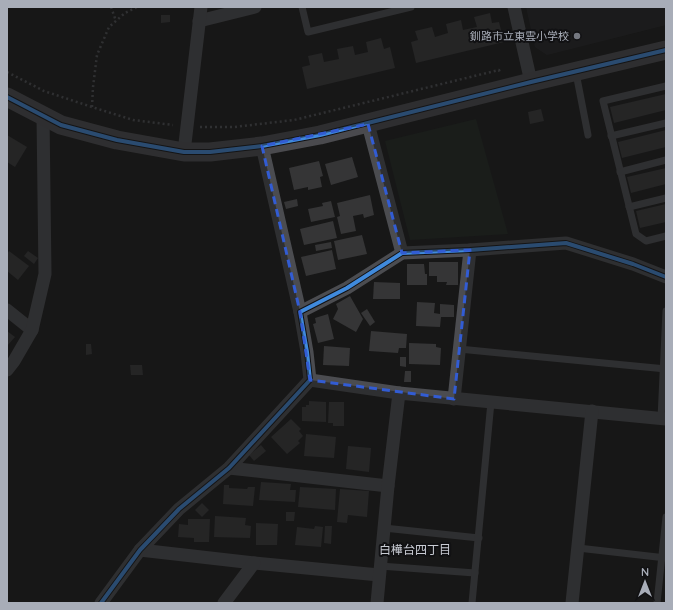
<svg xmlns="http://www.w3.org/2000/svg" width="673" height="610" font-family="Quicksand,'Noto Sans JP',sans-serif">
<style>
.built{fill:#212123}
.green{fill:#1d241e}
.building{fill:#353536}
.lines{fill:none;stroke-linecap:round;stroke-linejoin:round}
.path{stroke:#4d4e52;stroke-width:2.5;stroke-dasharray:2 3;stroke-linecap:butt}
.lane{stroke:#4b4c50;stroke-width:7}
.street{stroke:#4b4c50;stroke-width:13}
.secondary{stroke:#4a4a4e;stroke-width:19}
.cycleway-casing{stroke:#111113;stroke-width:6}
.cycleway{stroke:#408adc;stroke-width:4}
.marked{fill:none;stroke:#325cd3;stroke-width:3;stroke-dasharray:8 5;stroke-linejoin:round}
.poi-dot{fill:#757880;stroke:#111113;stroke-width:1.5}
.labels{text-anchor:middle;stroke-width:4;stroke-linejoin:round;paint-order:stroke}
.poi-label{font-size:11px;fill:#a8adb8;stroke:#111113;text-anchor:end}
.neighbourhood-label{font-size:12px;fill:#c9ccd4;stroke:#111113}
</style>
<rect width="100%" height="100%" fill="#171717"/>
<path class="built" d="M526 7H666V25L547 55 535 47Z"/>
<path class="green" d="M476 119 508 234 410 240 385 141Z"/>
<g class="building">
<path d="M490 13 492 23 499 22 504 42 416 63 411 42 418 40 415 31 432 27 435 37 448 33 446 24 461 20 463 30 477 27 474 17Z"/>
<path d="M161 15H170V22L161 23Z"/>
<path d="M381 38 384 49 390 47 395 68 307 89 302 67 310 65 308 56 322 53 324 62 339 59 337 49 353 46 355 55 368 52 366 42Z"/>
<path d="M666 94V110L614 123 610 107Z"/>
<path d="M541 109 544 121 530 124 528 112Z"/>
<path d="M666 130V147L622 158 618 142Z"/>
<path d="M7 135 27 147 15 167 7 162Z"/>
<path d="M352 157 358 177 331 185 325 164Z"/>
<path d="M319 161 323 176 320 177 322 187 308 190V187L294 190 289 168Z"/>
<path d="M666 168V184L631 193 627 177Z"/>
<path d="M370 195 374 215 364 218 363 214 353 216 356 231 341 234 337 217 340 216 337 203Z"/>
<path d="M297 199 298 206 286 209 284 202Z"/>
<path d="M331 201 335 217 311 222 308 209 323 206 322 203Z"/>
<path d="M666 204V222L640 228 636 211Z"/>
<path d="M333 221 337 238 304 245 300 229Z"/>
<path d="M362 235 367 254 338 260 334 241Z"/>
<path d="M331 242 332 248 316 251 315 245Z"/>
<path d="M332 250 336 269 306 276 301 257Z"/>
<path d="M9 251 29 266 18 280 7 271V254Z"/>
<path d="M28 251 38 258 34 264 24 256Z"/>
<path d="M429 262H458V285H446L447 282H437V276H429Z"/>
<path d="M407 264H424L425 274H427V285H407Z"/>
<path d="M374 282 400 283V299H373Z"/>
<path d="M350 296 363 319 356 332 333 319 338 309 336 304Z"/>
<path d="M417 302 435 303 434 313 440 314V304L454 305V317H441L440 327 416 326Z"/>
<path d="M367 309 375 322 370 326 361 313Z"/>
<path d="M328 314 334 339 318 343 313 324 316 323 315 318Z"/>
<path d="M7 331 15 337 7 346Z"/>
<path d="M371 331 407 334 406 348H399L398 353 369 351Z"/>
<path d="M409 343 436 344V347L441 348 440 365 409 364Z"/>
<path d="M86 344H91L92 354 86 355Z"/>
<path d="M324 346 350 348 349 366 323 365Z"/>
<path d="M400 357H406V367L400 366Z"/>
<path d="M130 365H142L143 375H131Z"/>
<path d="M405 371H411V382H404Z"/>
<path d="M309 401 326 402V422L302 421V407H306V405H309Z"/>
<path d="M329 402H344V426H333V423H328Z"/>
<path d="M291 419 301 429 299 431 303 436 298 441 300 443 287 454 271 437Z"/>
<path d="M306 434 336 437 334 458 304 456Z"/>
<path d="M261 445 266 451 254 461 249 455Z"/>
<path d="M348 446 371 448 369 472 346 469Z"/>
<path d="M261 482 291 484 290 490H296L295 502 259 500Z"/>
<path d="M224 485H229V488L247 489 248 487H255L253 506 223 504Z"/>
<path d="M300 487 336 489 335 510 298 507Z"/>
<path d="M340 489 369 491 367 517 348 515 347 523 337 522Z"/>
<path d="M202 503 209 510 202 517 195 510Z"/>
<path d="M286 512H295L294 521H286Z"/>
<path d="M215 516 246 518 245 525 251 526 250 538 214 537Z"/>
<path d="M188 519H210L209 542H194V538L178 537 179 524 188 525Z"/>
<path d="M256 523 278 524 277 545H256Z"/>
<path d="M315 526 323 527 321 547 295 545 297 527 314 529Z"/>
<path d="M325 526H332L331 544 324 543Z"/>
</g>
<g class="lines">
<g class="path">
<path d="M111 7 116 21"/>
<path d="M7 72 44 91 92 107 133 120 173 125"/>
<path d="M92 107 93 87 97 55 109 27 125 13 137 7"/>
<path d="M200 127H234L294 120 499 70 500 73"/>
</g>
<g class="lane">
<path d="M302 7 308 32 411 7"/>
<path d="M576 73 588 135"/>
<path d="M666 86 603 101 636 234 646 241 666 236"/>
<path d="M611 136 666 123"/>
<path d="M620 172 666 160"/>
<path d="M629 207 666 198"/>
<path d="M459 349 666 369"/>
<path d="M661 419 666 311"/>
<path d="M384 528 479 538"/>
<path d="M578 548 666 558"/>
<path d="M380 566 475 573"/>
<path d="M472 603 491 402"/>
<path d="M657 603 666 517"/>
</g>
<g class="street">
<path d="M514 7 531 82"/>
<path d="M199 21 255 7"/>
<path d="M368 124 402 253"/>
<path d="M262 146 300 312"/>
<path d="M184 152 201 7"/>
<path d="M7 310 32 330"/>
<path d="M7 370 14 361 32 330 45 274 43 115"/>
<path d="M310 380 399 393"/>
<path d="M454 399 470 250"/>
<path d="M229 468 388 486"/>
<path d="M140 550 254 563 379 575"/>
<path d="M101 603 140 550 179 509 229 468 310 380 307 352 300 312 347 288 402 253 470 250 566 243 633 264 666 277"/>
<path d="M224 603 254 563"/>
<path d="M377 603 388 486 399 393 666 419"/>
<path d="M572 603 592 411"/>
</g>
<path class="secondary" d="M7 97 61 125 117 140 184 152H210L262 146 320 135 531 82 666 50"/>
<g class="cycleway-casing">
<g id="cycleway">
<path d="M7 97 61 125 117 140 184 152H210L262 146 320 135 531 82 666 50"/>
<path d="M101 603 140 550 179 509 229 468 310 380 307 352 300 312 347 288 402 253 470 250 566 243 633 264 666 277"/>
</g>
</g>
<use href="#cycleway" class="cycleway"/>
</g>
<path d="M0 0H673V610H0ZM368 124 402 253 470 250 454 399 310 380 300 312 262 146Z" fill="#171717" fill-opacity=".55" fill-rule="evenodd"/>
<path class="marked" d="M368 124 402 253 470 250 454 399 310 380 300 312 262 146Z"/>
<circle class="poi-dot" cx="577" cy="36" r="4"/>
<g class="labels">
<g class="poi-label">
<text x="569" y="40">釧路市立東雲小学校</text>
</g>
<g class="neighbourhood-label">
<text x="415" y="554">白樺台四丁目</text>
</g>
</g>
<rect width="673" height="610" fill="none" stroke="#a8adb8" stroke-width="16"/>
<g transform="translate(645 582)" stroke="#111113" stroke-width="3" paint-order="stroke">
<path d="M0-3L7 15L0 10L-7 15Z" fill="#a8adb8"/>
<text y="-6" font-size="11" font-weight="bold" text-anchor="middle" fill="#a8adb8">N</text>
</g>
</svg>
